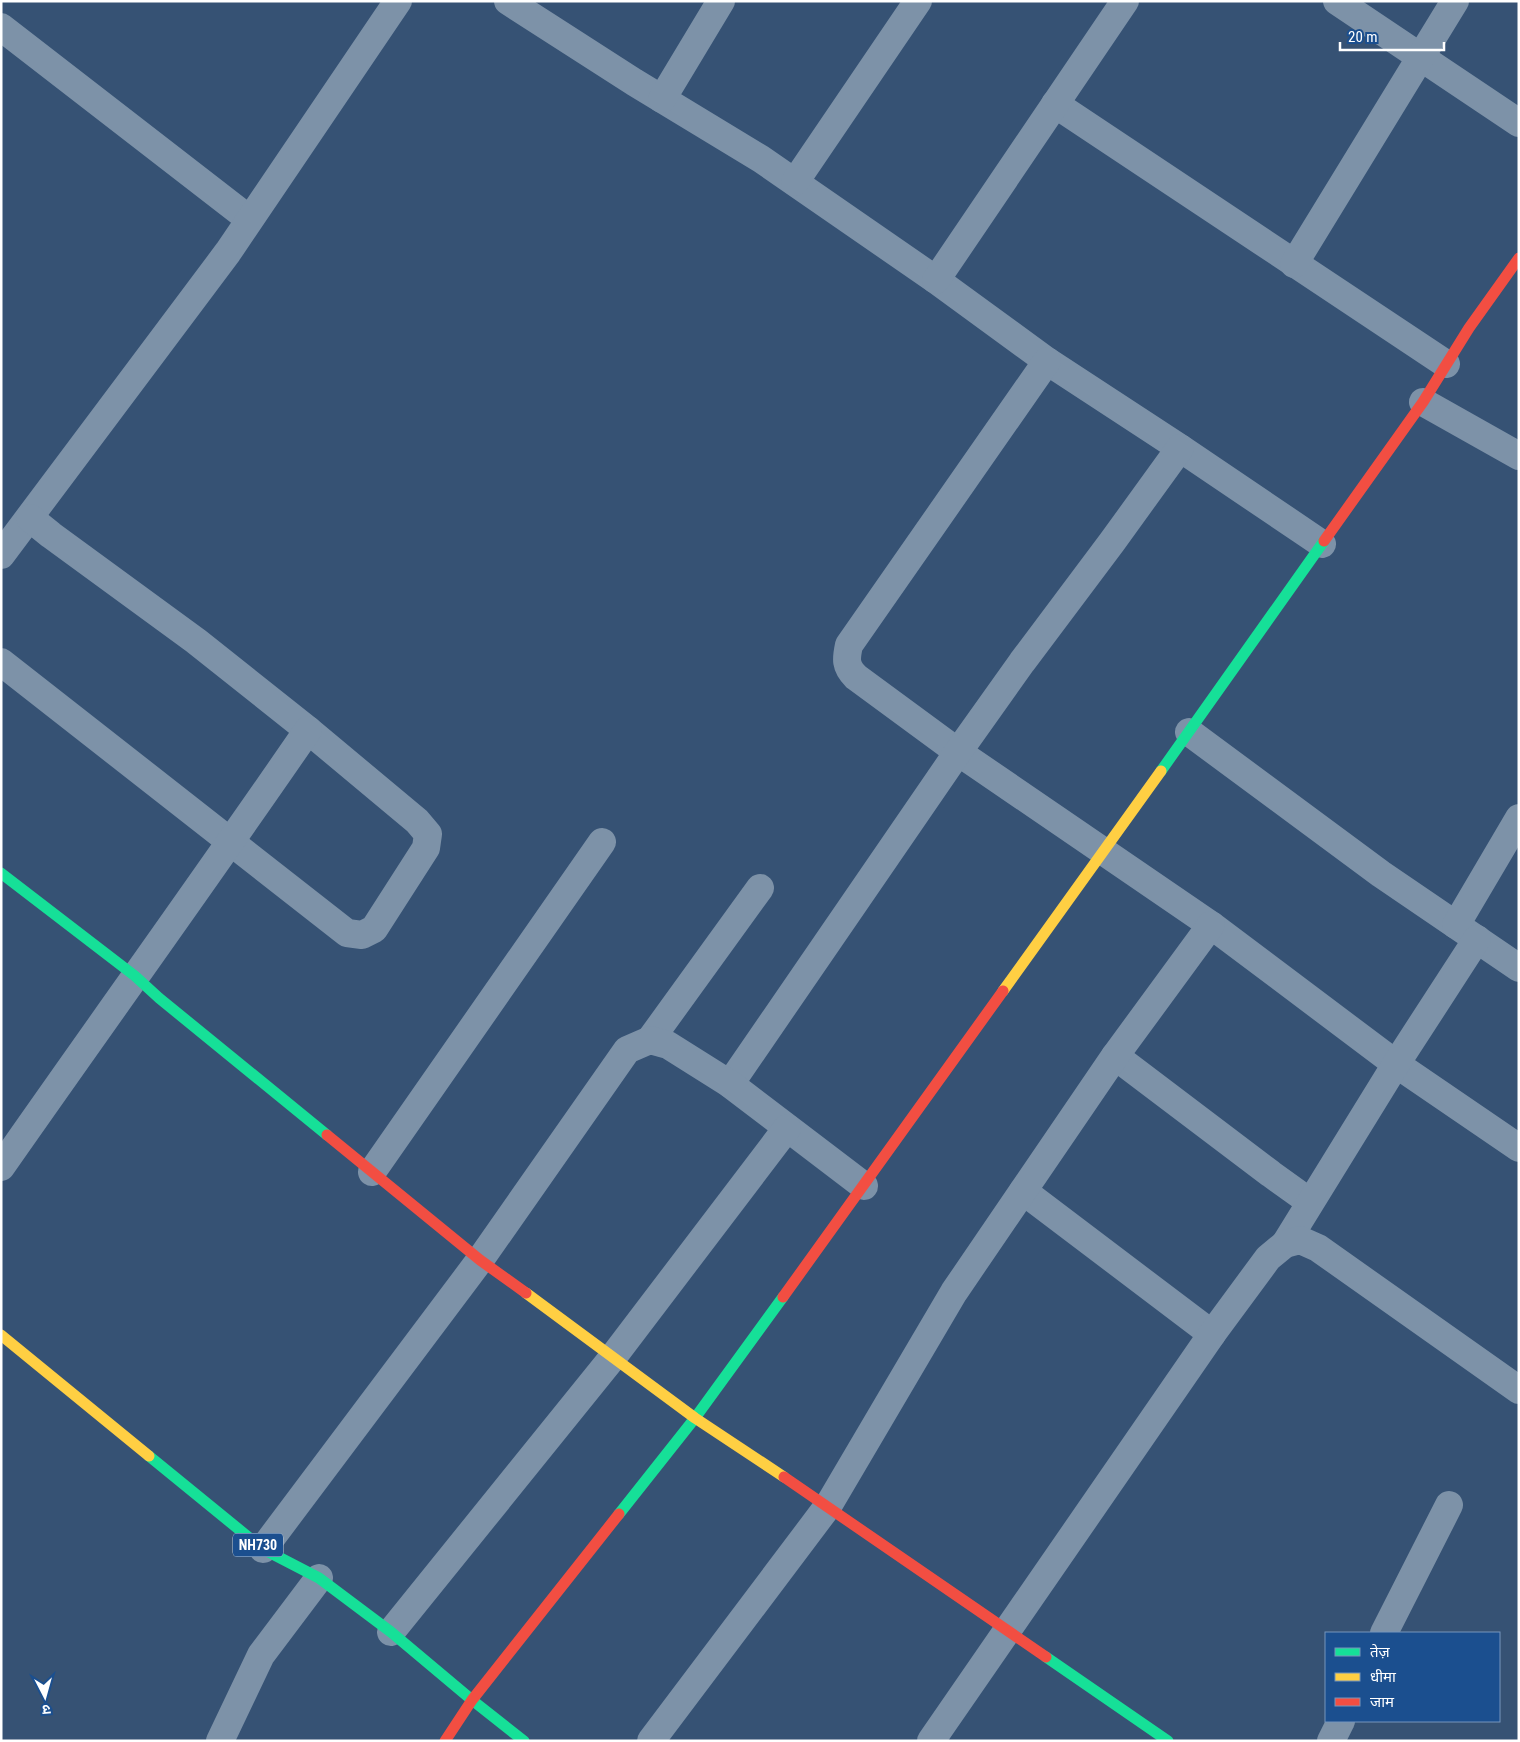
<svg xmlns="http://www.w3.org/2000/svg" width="1520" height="1742" font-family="'Roboto Condensed','Noto Sans Devanagari',sans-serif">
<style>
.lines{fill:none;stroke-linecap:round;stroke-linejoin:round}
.street{stroke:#7d92a8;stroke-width:28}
.fast{stroke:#16e098;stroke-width:11}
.slow{stroke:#ffcf43;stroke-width:11}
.jam{stroke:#f24e42;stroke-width:11}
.labels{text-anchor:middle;stroke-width:5;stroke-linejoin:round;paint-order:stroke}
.shield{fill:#1b4f8f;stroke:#bbcadd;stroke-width:1}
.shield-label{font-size:14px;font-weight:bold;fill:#fff}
</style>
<rect width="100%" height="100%" fill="#365274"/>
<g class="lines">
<g class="street">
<path d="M508 1 634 82 761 159 936 280 1047 361 1180 448 1322 544"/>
<path d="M1337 1 1519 123"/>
<path d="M1 27 249 219"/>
<path d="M662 99 721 1"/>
<path d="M1055 104 1446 364"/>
<path d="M795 182 918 1"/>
<path d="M1294 264 1455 1"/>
<path d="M936 280 1125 1"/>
<path d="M1047 361 849 645C846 659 845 666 856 677L958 752 1211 925 1396 1064 1519 1148"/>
<path d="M1423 402 1519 456"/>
<path d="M1 555 228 252 398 1"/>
<path d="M1 662 347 933 362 935 374 929 426 848 428 834 417 821 308 730 196 641 51 535 30 518"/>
<path d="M1189 732 1381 874 1519 968"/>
<path d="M1456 925 1519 818"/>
<path d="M650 1040 760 888"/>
<path d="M1115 1056 1271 1174 1310 1202"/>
<path d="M730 1084 958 752 1022 662 1112 542 1180 448"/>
<path d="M1 1167C103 1021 207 877 308 730"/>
<path d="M372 1172 602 842"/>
<path d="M1023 1191 1212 1334"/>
<path d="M1285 1244 1396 1064 1477 939"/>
<path d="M263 1549 480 1260 627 1050 650 1040 668 1045 730 1084 864 1186"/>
<path d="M391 1632 613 1357 787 1128"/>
<path d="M1384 1633 1449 1505"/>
<path d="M220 1741 261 1655 319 1578"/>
<path d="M651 1741 828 1506 954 1292 1115 1056 1211 925"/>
<path d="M931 1741 1212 1334 1268 1258 1285 1244 1300 1240 1318 1248 1519 1390"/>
<path d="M1331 1741 1341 1721"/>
</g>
<g class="fast">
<path d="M1161 771 1324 541"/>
<path d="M1 873 135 976 159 998 327 1135"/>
<path d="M149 1456 263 1549 319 1578 391 1632 472 1700 524 1741"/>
<path d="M619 1514 695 1418 783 1297"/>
<path d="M1046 1657 1168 1741"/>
</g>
<g class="slow">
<path d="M1003 991 1161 771"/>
<path d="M526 1293 695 1418 784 1477"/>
<path d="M1 1335 149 1456"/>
</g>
<g class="jam">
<path d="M1324 541 1423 402 1469 328 1519 258"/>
<path d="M327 1135 480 1260 526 1293"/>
<path d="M783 1297 1003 991"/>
<path d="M784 1477 1046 1657"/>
<path d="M445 1741 472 1700 619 1514"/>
</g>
</g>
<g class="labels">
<rect class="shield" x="233" y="1533.5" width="50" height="23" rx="4"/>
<g class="shield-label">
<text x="258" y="1550">NH730</text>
</g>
</g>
<rect width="1520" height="1742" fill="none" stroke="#ffffff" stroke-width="5"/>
<rect x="1325" y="1632" width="175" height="90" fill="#1b4f8f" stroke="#7695bc"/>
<rect x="1335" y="1648" width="25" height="8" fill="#16e098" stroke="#7695bc"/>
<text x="1370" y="1657" font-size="15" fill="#ffffff">तेज़</text>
<rect x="1335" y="1673" width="25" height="8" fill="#ffcf43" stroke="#7695bc"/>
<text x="1370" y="1682" font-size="15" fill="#ffffff">धीमा</text>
<rect x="1335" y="1698" width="25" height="8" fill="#f24e42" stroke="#7695bc"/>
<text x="1370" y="1707" font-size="15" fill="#ffffff">जाम</text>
<g transform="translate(45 1697) rotate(174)" stroke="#1b4f8f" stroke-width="4" paint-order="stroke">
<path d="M0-4L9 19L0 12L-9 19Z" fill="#ffffff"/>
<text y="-8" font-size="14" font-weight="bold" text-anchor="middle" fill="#ffffff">उ</text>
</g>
<path d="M1340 42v8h104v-8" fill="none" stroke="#ffffff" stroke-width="2.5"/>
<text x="1348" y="42" font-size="15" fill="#ffffff" stroke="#1b4f8f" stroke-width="4" paint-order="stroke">20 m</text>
</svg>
